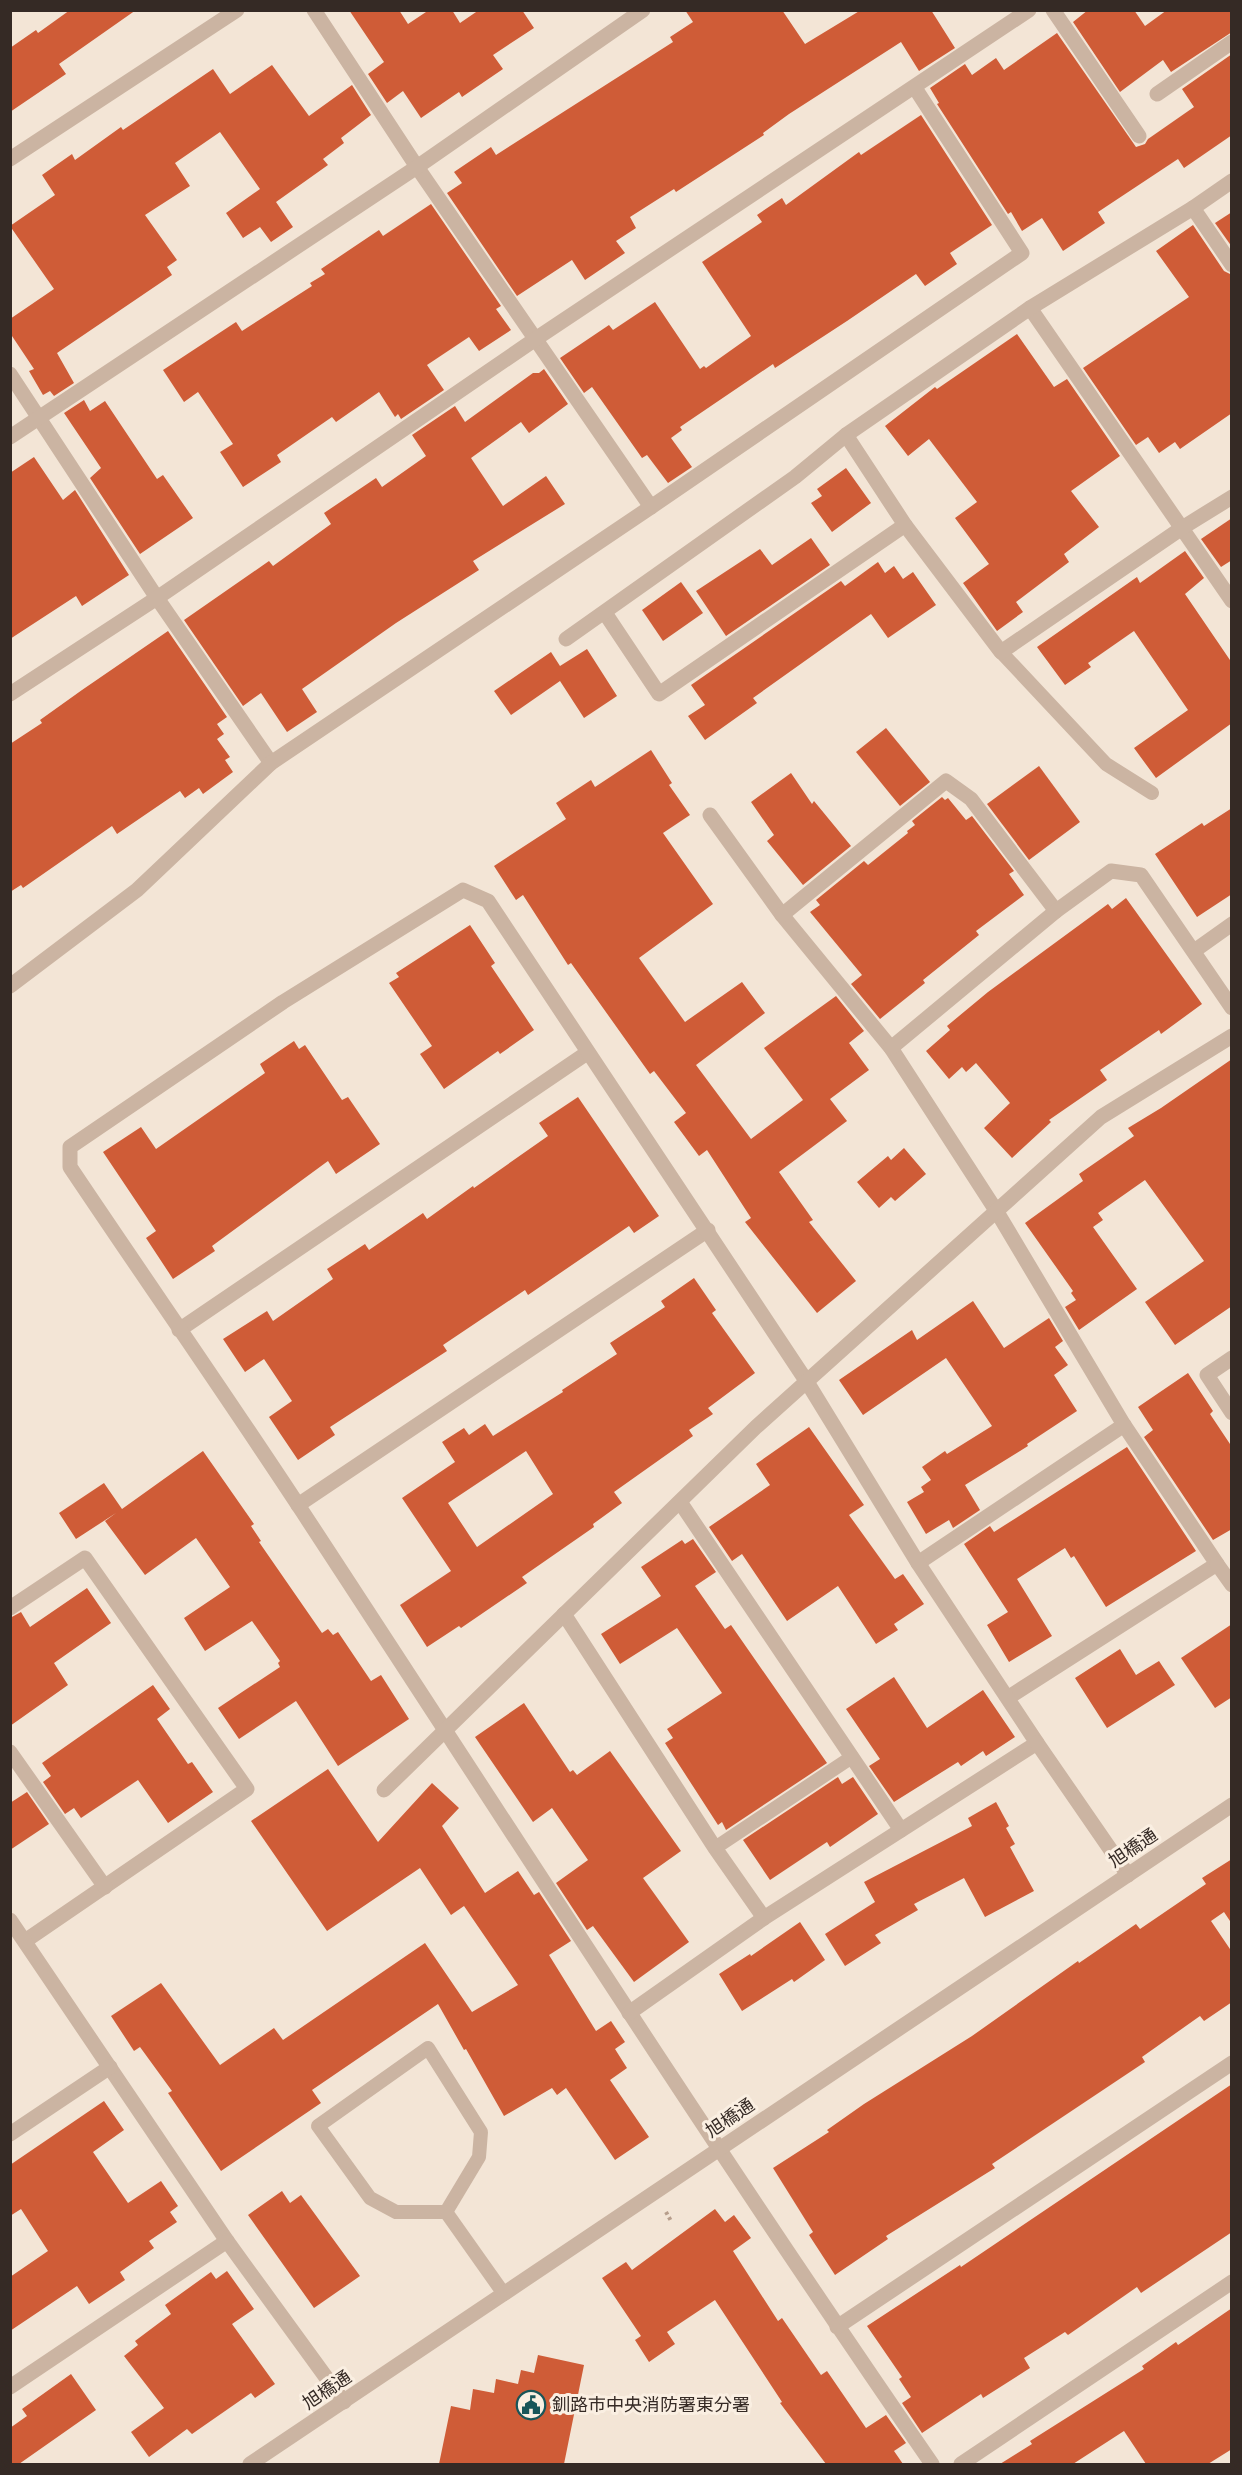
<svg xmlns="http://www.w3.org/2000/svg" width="1242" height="2475" font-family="'Fira Sans Condensed','Noto Sans JP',sans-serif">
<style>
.building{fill:#cf5c37;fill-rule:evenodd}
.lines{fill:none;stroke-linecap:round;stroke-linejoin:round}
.path{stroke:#b79e8c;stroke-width:4;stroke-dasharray:3 3;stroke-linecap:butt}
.service{stroke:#cbb4a2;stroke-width:14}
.minor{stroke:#cbb4a2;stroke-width:15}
.tertiary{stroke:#cbb4a2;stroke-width:15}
.labels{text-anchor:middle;stroke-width:6;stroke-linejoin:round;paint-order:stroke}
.street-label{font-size:18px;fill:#352a25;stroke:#faefe2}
.poi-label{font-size:18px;fill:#352a25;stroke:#faefe2;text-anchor:start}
</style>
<rect width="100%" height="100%" fill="#f3e5d6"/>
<g class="building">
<path d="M70 10H136L59 64 66 74 10 112V48L36 30 38 33Z"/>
<path d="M349 10H399L408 24 429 10H452L460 23 479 10H522L534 28 493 55 503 69 462 97 459 92 421 118 403 91 387 103 368 74 384 62Z"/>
<path d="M685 10H782L805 44 861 10H931L955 48 919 71 901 42 789 114 763 133 764 135 676 192 674 189 630 217 636 228 616 241 625 253 585 280 572 260 517 296 447 193 462 183 454 172 491 147 496 155 673 42 670 37 693 22Z"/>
<path d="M1088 10H1134L1145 26 1167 10H1232V32L1171 72 1163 60 1120 92 1073 22Z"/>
<path d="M1057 33 1136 147 1145 144 1148 139 1194 107 1182 89 1232 54V135L1184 168 1178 159 1098 212 1105 223 1063 251 1042 218 1022 231 1011 212 1008 214 937 104 939 103 930 88 965 64 972 75 996 58 1004 70Z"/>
<path d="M272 65 309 116 352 85 371 115 341 138 344 143 323 159 328 165 276 202 293 227 271 242 260 227 243 238 226 213 260 189 220 132 175 163 190 186 145 215 177 260 167 267 172 275 57 353 74 383 54 396 50 391 43 395 29 371 34 369 10 333V319L54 289 10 226 55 195 42 175 72 154 75 160 121 127 123 130 213 69 230 94Z"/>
<path d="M921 115 992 225 950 253 957 264 925 286 916 274 847 321 775 368 773 364 680 427 682 430 671 438 692 467 668 483 647 455 642 458 592 387 584 393 560 358 609 325 613 330 655 302 700 369 704 366 706 368 751 336 702 262 762 222 757 215 782 198 786 205 859 152 861 155Z"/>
<path d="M431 204 501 306 496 309 511 330 479 351 469 337 427 365 444 390 401 419 398 414 395 417 379 392 336 422 332 417 277 455 281 462 243 487 220 452 233 444 198 392 184 402 163 370 236 322 242 331 312 286 310 283 325 274 321 269 379 230 383 236Z"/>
<path d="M1232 212V247L1215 223Z"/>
<path d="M1193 225 1224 271 1232 275V413L1180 449 1175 442 1159 453 1148 437 1136 445 1083 368 1189 297 1156 251Z"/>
<path d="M1017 334 1054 387 1067 379 1120 456 1071 491 1099 527 1064 554 1069 562 1016 602 1023 612 997 631 963 583 989 564 955 518 977 502 929 439 908 456 885 426 935 387 937 389Z"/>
<path d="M544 369 568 404 529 433 521 422 471 458 503 506 546 476 565 504 473 561 479 570 396 623 302 689 317 712 287 732 261 693 243 706 184 620 269 561 273 566 331 524 324 513 376 478 382 487 426 456 412 435 455 406 465 422 533 373H539Z"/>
<path d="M84 400 90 411 105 401 157 479 163 475 193 518 140 554 90 478 101 468 64 413Z"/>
<path d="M34 457 63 500 75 490 129 575 82 606 76 596 10 639V473Z"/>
<path d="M846 468 871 503 832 532 811 503 822 496 817 489Z"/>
<path d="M1232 518V560L1221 567 1201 539Z"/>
<path d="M811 538 830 565 726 636 696 591 760 549 772 565Z"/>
<path d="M1185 551 1204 578 1185 594 1232 663V723L1156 778 1134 748 1188 710 1134 631 1088 663 1091 667 1065 685 1037 647 1137 577 1140 583Z"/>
<path d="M878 562 885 573 894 566 903 579 913 572 936 605 888 638 871 614 753 698 757 703 705 740 688 716 705 705 691 685 841 581 845 586Z"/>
<path d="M681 582 703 613 663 641 642 610Z"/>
<path d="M168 631 227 717 217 724 224 734 217 739 230 757 225 760 233 772 203 794 199 788 185 798 180 791 117 834 112 826 23 888 21 885 10 892V744L42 723 40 720 82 690Z"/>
<path d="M587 649 617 696 584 718 560 681 511 715 494 691 551 652 560 666Z"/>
<path d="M886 728 930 782 900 806 856 752Z"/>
<path d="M651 750 672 783 669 785 690 815 663 833 713 904 639 958 685 1022 742 982 765 1013 696 1065 751 1139 803 1100 764 1048 836 996 864 1031 849 1043 869 1070 830 1099 847 1121 779 1172 813 1220 809 1222 856 1281 817 1313 745 1222 751 1218 707 1150 699 1156 674 1122 686 1113 654 1071 650 1074 571 963 568 965 523 895 516 900 494 866 566 819 556 803 591 780 595 787Z"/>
<path d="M1039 766 1080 822 1029 860 987 804Z"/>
<path d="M791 773 812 804 814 801 851 846 803 885 767 841 774 835 751 802Z"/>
<path d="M942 797 945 800 948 798 966 820 972 816 1014 871 1009 874 1024 895 976 931 979 935 923 980 925 983 880 1019 851 984 862 975 810 912 820 905 816 900 864 861 868 865 908 833 907 831 915 825 912 821Z"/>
<path d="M1232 808V894L1197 917 1155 854 1202 823 1204 826Z"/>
<path d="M1126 898 1202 1004 1161 1034 1159 1030 1100 1070 1107 1080 1049 1120 1051 1122 1012 1158 984 1128 1010 1103 976 1063 966 1072 962 1067 949 1079 926 1051 950 1030 947 1026 988 992 1108 904 1112 909Z"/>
<path d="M470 925 495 963 491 966 534 1030 500 1054 498 1051 444 1089 420 1054 432 1046 389 983 399 977 396 973Z"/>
<path d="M294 1041 299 1049 305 1045 342 1100 348 1097 380 1144 336 1174 328 1161 212 1246 215 1251 173 1279 146 1238 156 1231 103 1152 141 1127 156 1149 265 1073 260 1064Z"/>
<path d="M1232 1059V1306L1175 1345 1145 1302 1204 1261 1145 1180 1098 1213 1103 1220 1093 1227 1137 1289 1079 1330 1065 1307 1076 1300 1071 1293 1073 1291 1025 1223 1083 1181 1079 1174 1134 1136 1128 1128 1161 1108Z"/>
<path d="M578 1097 659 1216 634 1233 629 1226 528 1295 525 1290 443 1345 447 1351 330 1427 335 1435 298 1460 269 1417 292 1401 264 1359 245 1372 223 1339 267 1311 273 1321 333 1279 327 1269 365 1244 369 1250 423 1213 427 1219 473 1186 474 1188 548 1136 539 1123Z"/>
<path d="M904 1148 926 1174 895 1201 891 1197 879 1208 857 1182 888 1156 891 1160Z"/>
<path d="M694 1278 716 1310 712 1313 755 1373 708 1408 713 1414 689 1430 693 1436 614 1492 622 1503 593 1524 594 1527 522 1577 527 1583 461 1628 459 1626 427 1647 400 1605 451 1571 402 1498 455 1462 442 1442 464 1428 469 1435 485 1424 493 1436 563 1392 562 1390 617 1354 610 1343 665 1307 661 1301ZM526 1451 553 1494 477 1547 448 1503Z"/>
<path d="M973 1301 1004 1348 1049 1318 1063 1341 1055 1347 1068 1365 1054 1375 1077 1411 1027 1444 1028 1446 965 1485 980 1510 953 1528 949 1520 926 1534 907 1502 924 1492 921 1487 931 1480 922 1467 945 1451 947 1454 992 1426 946 1358 863 1415 839 1380 912 1330 917 1340Z"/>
<path d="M1188 1373 1213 1411 1210 1414 1232 1447V1529L1213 1540 1144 1437 1153 1430 1138 1407Z"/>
<path d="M809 1427 864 1505 849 1515 895 1579 903 1574 924 1604 894 1624 898 1630 876 1644 838 1586 787 1621 742 1554 732 1561 709 1527 770 1485 756 1464Z"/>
<path d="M1127 1447 1196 1551 1106 1607 1074 1556 1071 1558 1065 1548 1017 1579 1052 1636 1009 1662 987 1625 1008 1612 964 1544 990 1526 994 1532Z"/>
<path d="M203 1451 254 1524 251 1526 261 1541 259 1542 322 1633 328 1629 333 1635 338 1632 371 1681 381 1675 409 1719 338 1766 296 1701 239 1739 218 1708 280 1667 278 1663 280 1661 252 1621 205 1651 184 1618 230 1587 196 1538 145 1575 105 1521 116 1513 76 1539 59 1513 104 1483 122 1509Z"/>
<path d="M693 1539 716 1572 695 1586 725 1629 731 1625 827 1763 726 1830 722 1822 718 1825 665 1743 673 1738 667 1729 722 1693 677 1628 620 1664 601 1634 661 1596 641 1567 682 1540 685 1544Z"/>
<path d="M87 1588 111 1623 54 1663 68 1685 10 1726V1618L21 1612 30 1627Z"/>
<path d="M1232 1624V1697L1215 1708 1181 1658Z"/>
<path d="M1120 1649 1136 1675 1159 1661 1175 1685 1107 1728 1075 1678Z"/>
<path d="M894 1677 927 1728 983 1690 1015 1737 986 1756 983 1751 961 1766 958 1762 894 1802 869 1766 880 1759 846 1709Z"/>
<path d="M153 1685 170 1709 157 1719 188 1764 192 1762 213 1792 168 1823 138 1780 81 1818 74 1808 65 1814 43 1782 51 1776 42 1763Z"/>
<path d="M524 1703 570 1772 573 1770 577 1775 610 1751 681 1851 643 1878 689 1942 634 1982 593 1926 587 1930 556 1883 588 1860 552 1808 533 1822 475 1737Z"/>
<path d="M328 1769 378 1842 432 1783 459 1808 442 1826 485 1893 518 1871 534 1895 539 1892 571 1941 549 1955 596 2031 611 2021 625 2042 615 2049 627 2068 610 2080 649 2137 615 2160 566 2088 557 2095 552 2088 504 2116 466 2049 464 2050 438 2004 312 2090 321 2103 221 2171 168 2093 172 2091 140 2047 134 2051 111 2016 161 1983 220 2065 274 2028 283 2040 425 1943 472 2012 518 1985 464 1906 451 1915 420 1868 327 1931 251 1821Z"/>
<path d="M838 1777 842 1784 853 1777 878 1814 830 1847 827 1842 770 1880 743 1840Z"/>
<path d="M27 1792 49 1824 10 1850V1803Z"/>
<path d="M996 1802 1009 1826 1006 1828 1015 1844 1010 1847 1034 1891 985 1917 964 1878 914 1904 918 1910 875 1935 881 1943 845 1966 825 1934 875 1902 864 1882 972 1826 968 1818Z"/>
<path d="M1232 1859V1924L1224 1912 1211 1921 1232 1952V2002L1204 2021 1200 2016 1142 2057 1145 2062 992 2164 995 2168 886 2236 888 2239 835 2275 809 2235 813 2232 773 2168 829 2132 827 2130 864 2104 972 2036 1078 1961 1079 1963 1136 1924 1140 1929 1206 1884 1202 1878Z"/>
<path d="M800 1922 825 1960 794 1982 792 1979 742 2011 719 1974 750 1954 751 1956Z"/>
<path d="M1232 2084V2232L1141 2293 1137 2287 1068 2335 1065 2332 1024 2358 1030 2368 983 2398 981 2394 922 2433 902 2403 911 2397 899 2379 902 2377 867 2326 960 2265 961 2267Z"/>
<path d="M104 2101 124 2130 93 2152 128 2203 161 2181 178 2206 170 2212 177 2222 149 2241 154 2248 120 2272 125 2280 89 2304 77 2286 10 2331V2277L48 2251 21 2209 10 2216V2165Z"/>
<path d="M282 2191 290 2203 301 2195 360 2276 314 2308 248 2215Z"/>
<path d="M715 2209 725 2222 734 2215 751 2238 733 2251 778 2321 782 2318 821 2375 827 2371 866 2428 886 2415 906 2443 894 2451 903 2464H826L780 2403 782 2402 715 2300 667 2332 675 2344 649 2362 635 2340 641 2336 602 2278 626 2262 632 2270Z"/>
<path d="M227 2271 254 2309 232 2324 275 2384 255 2398 251 2393 192 2434 187 2429 149 2457 131 2432 164 2408 124 2356 138 2345 135 2341 171 2314 165 2305 211 2272 216 2279Z"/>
<path d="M1232 2308V2449L1208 2464H1146L1124 2431 1073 2464H1000L1032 2444 1030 2441 1144 2369 1142 2366 1176 2342 1178 2345Z"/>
<path d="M538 2355 584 2365 564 2464H439L451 2406 470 2410 473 2389 494 2393 496 2379 518 2384 521 2370 534 2373Z"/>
<path d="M71 2374 96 2410 19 2464H10V2428L27 2416 22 2409Z"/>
</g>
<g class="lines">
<path class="path" d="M666 2212 671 2221"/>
<g class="service">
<path d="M1001 652 1106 764 1152 793"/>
<path d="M715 1848 852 1757"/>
<path d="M428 2048 481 2132 479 2157 446 2212H396L370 2198 318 2126Z"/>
<path d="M446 2212 504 2294"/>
</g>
<g class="minor">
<path d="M314 10 417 167 651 507"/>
<path d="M1053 10 1139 136"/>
<path d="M1157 94 1232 42"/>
<path d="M10 159 237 10"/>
<path d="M1193 208 1232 265"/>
<path d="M1030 308 1232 601"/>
<path d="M10 374 157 598 271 763"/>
<path d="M846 435 905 525 1001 652 1182 528 1232 497"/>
<path d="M10 437 417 167 643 10"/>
<path d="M605 613 659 694 905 525"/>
<path d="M566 639 795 477 846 435 1030 308 1193 208 1232 181"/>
<path d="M10 694 157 598 537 338 1029 10"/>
<path d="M710 815 782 915 891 1048 997 1212 1124 1425 1217 1564 1009 1697"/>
<path d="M782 915 946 781 971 799 1056 911"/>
<path d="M1194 951 1232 924"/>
<path d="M10 986 137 890 271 763 651 507 1022 253 915 88"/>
<path d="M891 1048 1056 911 1111 871 1141 875 1232 1008"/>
<path d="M179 1330 587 1053"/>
<path d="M1232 1358 1207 1375 1232 1413"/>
<path d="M680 1502 901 1830"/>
<path d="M298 1505 708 1230"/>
<path d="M918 1563 1124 1425"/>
<path d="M1217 1564 1232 1585"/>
<path d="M10 1608 85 1558 247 1789 25 1941"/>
<path d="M564 1614 715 1848 764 1918 1037 1743 918 1563 807 1382 488 901 463 890 283 1002 70 1147V1167C147 1282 226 1395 302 1511 511 1830 716 2151 932 2464"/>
<path d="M1037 1743 1128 1875"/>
<path d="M10 1752 105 1887"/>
<path d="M384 1790 756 1427 1101 1117 1232 1036"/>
<path d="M10 1920 227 2241 344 2402"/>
<path d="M629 2013 764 1918"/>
<path d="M10 2134 110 2067"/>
<path d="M837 2327 1232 2063"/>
<path d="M10 2387 227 2241"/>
<path d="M961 2464 1232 2282"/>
</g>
<path class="tertiary" d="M250 2464 1232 1805"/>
</g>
<defs>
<g id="civic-ring" transform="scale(1.5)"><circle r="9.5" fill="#faefe2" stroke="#185559" stroke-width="1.5"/><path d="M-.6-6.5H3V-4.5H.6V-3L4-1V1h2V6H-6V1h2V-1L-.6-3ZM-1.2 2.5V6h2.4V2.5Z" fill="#185559"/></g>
</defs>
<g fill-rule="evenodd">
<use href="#civic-ring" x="531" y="2405"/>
</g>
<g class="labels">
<g class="street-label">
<text transform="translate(1133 1848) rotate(-34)" y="6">旭橋通</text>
<text transform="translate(730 2118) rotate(-34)" y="6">旭橋通</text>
<text transform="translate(327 2390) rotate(-34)" y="6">旭橋通</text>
</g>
<g class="poi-label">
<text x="552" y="2411">釧路市中央消防署東分署</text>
</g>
</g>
<rect width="1242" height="2475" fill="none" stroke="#352a25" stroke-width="24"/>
</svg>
